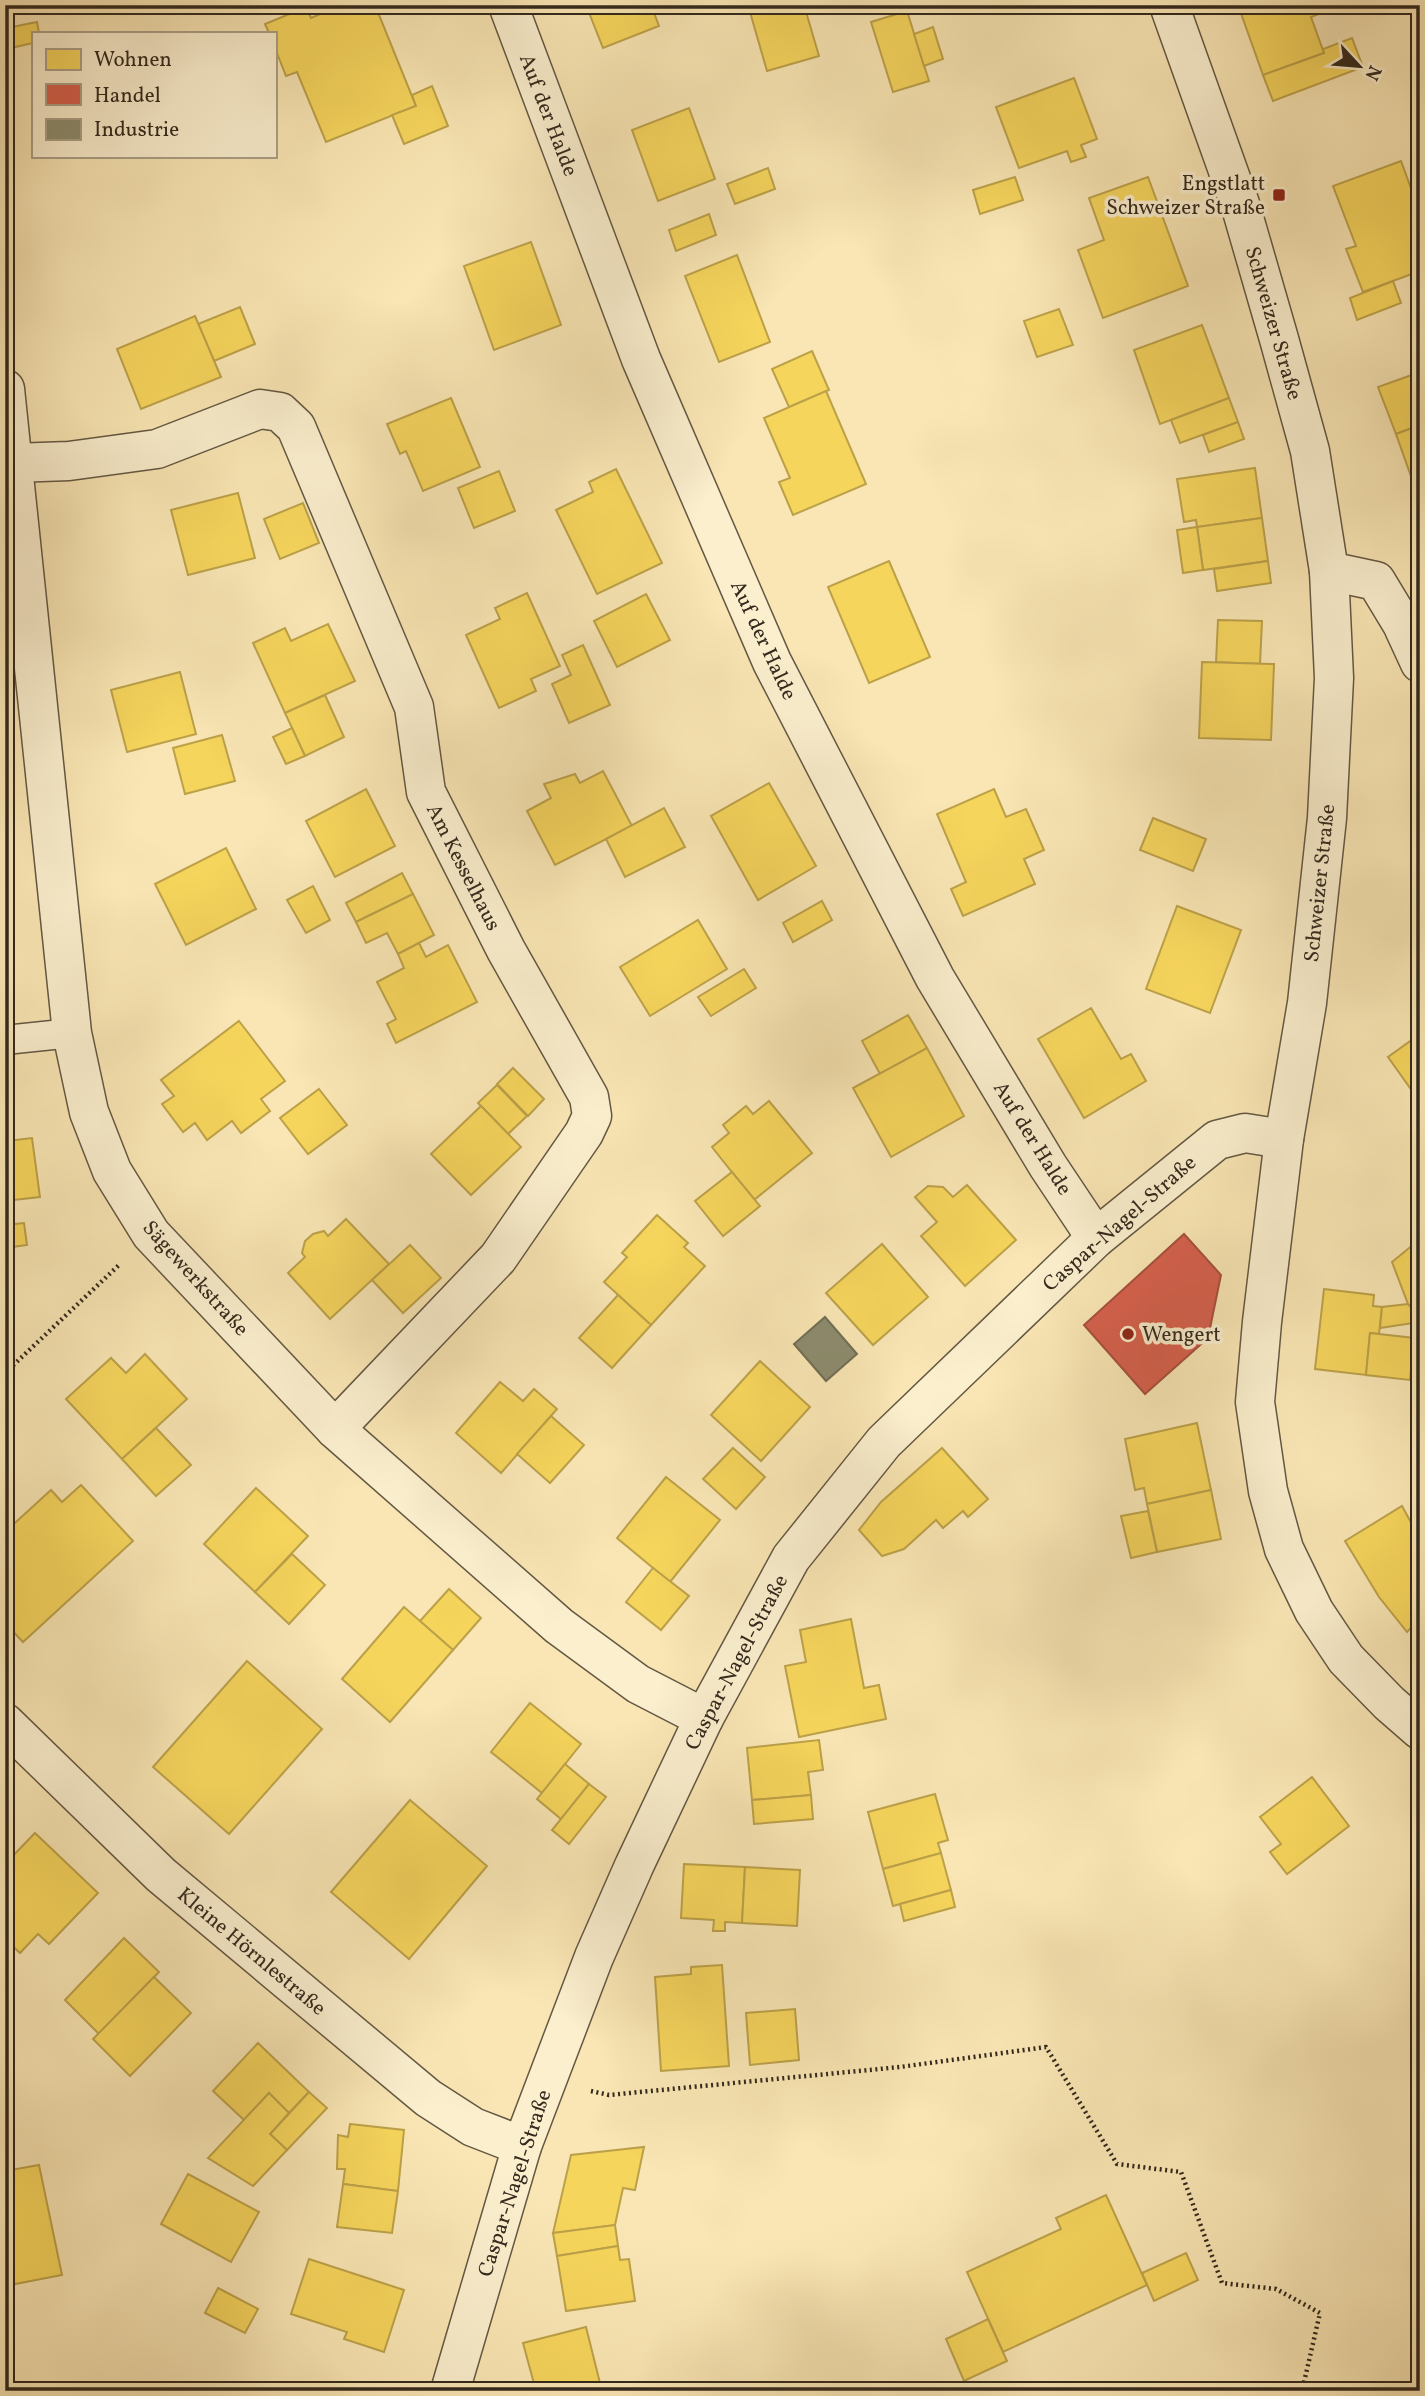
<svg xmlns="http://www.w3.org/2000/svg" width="1425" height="2396" font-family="Vollkorn,serif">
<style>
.homes{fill:#f6d55c;stroke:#bca149;stroke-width:2}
.shops{fill:#d6604d;stroke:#a5503f;stroke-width:2}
.industry{fill:#8c8c6e;stroke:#716e56;stroke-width:2}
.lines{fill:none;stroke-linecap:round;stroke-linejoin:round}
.service-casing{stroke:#645843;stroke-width:31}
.minor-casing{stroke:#645843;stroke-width:41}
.tertiary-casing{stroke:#645843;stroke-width:41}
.path{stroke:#33291d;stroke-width:4.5;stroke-dasharray:2 3.5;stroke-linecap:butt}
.service{stroke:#fbefce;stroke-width:28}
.minor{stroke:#fbefce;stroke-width:38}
.tertiary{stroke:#fbefce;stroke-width:38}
.poi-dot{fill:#8f2418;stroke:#fbefce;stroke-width:2.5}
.labels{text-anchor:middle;stroke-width:7;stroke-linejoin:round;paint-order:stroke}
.street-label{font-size:21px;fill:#33291d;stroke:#fbefce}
.poi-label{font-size:21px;fill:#33291d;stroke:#fbefce;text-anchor:end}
</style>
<rect width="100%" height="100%" fill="#f9e6b4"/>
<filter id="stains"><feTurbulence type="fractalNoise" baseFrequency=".00286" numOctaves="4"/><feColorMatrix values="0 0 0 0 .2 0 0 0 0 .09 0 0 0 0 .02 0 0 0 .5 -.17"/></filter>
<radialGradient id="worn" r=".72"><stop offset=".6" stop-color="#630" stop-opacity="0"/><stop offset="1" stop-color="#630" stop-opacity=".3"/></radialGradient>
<g class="homes">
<path d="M342 5H375L416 106 326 142 297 72 286 76 275 48V33H269L265 24 306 7 311 18Z"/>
<path d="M586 5H651L659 26 603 48Z"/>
<path d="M748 5H804L819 56 767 71Z"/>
<path d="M1238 5H1316L1319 14 1311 17 1324 53 1263 75Z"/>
<path d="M907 11 929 81 893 92 871 22Z"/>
<path d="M37 22 39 33H33V43L11 48 7 28Z"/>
<path d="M933 27 943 59 924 66 914 34Z"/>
<path d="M1352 38 1363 67 1273 101 1263 75 1324 53 1323 49Z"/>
<path d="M1074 78 1097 139 1081 145 1086 157 1071 162 1067 151 1019 168 996 107Z"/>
<path d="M432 86 448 126 404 144 392 115 416 106 412 95Z"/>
<path d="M689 108 715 179 658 201 632 130Z"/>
<path d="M1401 161 1420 213V271L1363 292 1346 249 1356 246 1333 186Z"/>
<path d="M768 168 775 189 735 204 727 184Z"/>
<path d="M1015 177 1023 200 980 214 973 190Z"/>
<path d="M1148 177 1188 286 1103 318 1078 250 1104 240 1089 198Z"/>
<path d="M709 214 716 235 676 251 669 230Z"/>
<path d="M531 242 561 325 494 350 464 266Z"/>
<path d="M737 255 770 342 719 362 685 276Z"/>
<path d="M1393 281 1401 303 1357 320 1350 298Z"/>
<path d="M240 307 255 344 214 361 198 324Z"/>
<path d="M1059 309 1073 345 1037 357 1024 321Z"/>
<path d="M195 316 221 377 141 409 117 349Z"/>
<path d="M1202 325 1229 398 1160 424 1134 350Z"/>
<path d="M812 351 829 390 789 407 772 369Z"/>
<path d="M1420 372V425L1396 434 1378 387Z"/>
<path d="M826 391 866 484 793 515 779 482 790 478 764 418Z"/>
<path d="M451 398 480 467 423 491 406 451 400 454 387 424Z"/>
<path d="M1229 398 1238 422 1180 443 1171 420Z"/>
<path d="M1238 422 1244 439 1209 452 1203 435Z"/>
<path d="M1420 425V496H1418L1396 434Z"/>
<path d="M1255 468 1262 518 1197 527 1196 520 1184 522 1177 479Z"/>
<path d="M616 469 662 563 597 594 556 510 593 492 589 482Z"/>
<path d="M499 471 515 511 474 528 458 488Z"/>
<path d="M238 493 255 558 188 575 171 510Z"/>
<path d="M303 503 319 543 280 559 264 519Z"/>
<path d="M1262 518 1268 561 1203 570 1197 527Z"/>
<path d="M1197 527 1203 570 1183 573 1177 530Z"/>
<path d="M889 561 930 657 869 683 828 587Z"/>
<path d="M1268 561 1271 583 1217 591 1214 569Z"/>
<path d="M527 593 560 666 531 679 536 691 499 708 466 635 500 619 495 608Z"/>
<path d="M646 594 670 640 617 667 594 621Z"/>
<path d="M1218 620 1262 621 1260 664 1216 662Z"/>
<path d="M328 624 355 681 285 713 253 643 285 628 291 641Z"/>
<path d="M583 645 610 705 569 723 552 684 571 675 562 655Z"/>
<path d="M1202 662 1274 664 1271 740 1199 738Z"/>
<path d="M180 672 196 734 127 752 111 690Z"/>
<path d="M325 695 344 737 305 756 285 713Z"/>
<path d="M292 728 305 756 286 764 273 737Z"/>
<path d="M222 735 235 781 185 794 173 748Z"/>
<path d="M603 771 632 826 555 865 527 811 551 798 544 784 575 774 580 783Z"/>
<path d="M769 783 816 866 758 900 711 816Z"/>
<path d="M366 789 395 846 335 877 306 821Z"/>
<path d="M994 789 1006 817 1026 809 1044 850 1024 859 1035 884 963 916 951 889 966 882 937 814Z"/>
<path d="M664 808 685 847 625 877 606 839Z"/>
<path d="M1153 818 1206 839 1193 871 1140 850Z"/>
<path d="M226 848 256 909 186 945 155 884Z"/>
<path d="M402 873 413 894 356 922 346 903Z"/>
<path d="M313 886 330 920 306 933 287 900Z"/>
<path d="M413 894 434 935 398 954 387 933 366 943 356 922Z"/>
<path d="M822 901 832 920 793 942 783 923Z"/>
<path d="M1177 906 1241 930 1210 1013 1146 989Z"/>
<path d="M698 920 727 969 650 1016 620 967Z"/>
<path d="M419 943 426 957 448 945 477 1002 396 1043 387 1024 396 1019 377 982 404 968 398 954Z"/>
<path d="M744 969 756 988 711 1016 698 997Z"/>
<path d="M1091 1008 1121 1059 1131 1054 1146 1081 1084 1118 1038 1039Z"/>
<path d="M908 1015 927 1048 880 1074 862 1041Z"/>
<path d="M239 1021 285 1081 261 1099 270 1111 241 1133 232 1121 207 1140 195 1123 183 1132 162 1104 174 1096 161 1080Z"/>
<path d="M1420 1034V1102L1388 1057Z"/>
<path d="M927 1048 964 1116 891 1157 853 1088Z"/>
<path d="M513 1068 544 1099 528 1116 497 1084Z"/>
<path d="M497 1085 527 1116 508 1134 478 1103Z"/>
<path d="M319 1089 347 1125 308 1154 280 1118Z"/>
<path d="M769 1101 812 1153 754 1200 712 1147 729 1133 723 1125 746 1106 753 1114Z"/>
<path d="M481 1106 521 1147 471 1195 431 1154Z"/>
<path d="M5 1131 7 1141 32 1138 40 1197 5 1201Z"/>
<path d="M732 1172 760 1206 723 1236 695 1201Z"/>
<path d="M967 1185 1016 1240 965 1286 921 1236 937 1222 915 1197 928 1186 943 1187 953 1197Z"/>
<path d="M657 1215 688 1243 684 1247 705 1266 651 1325 604 1282 627 1257 622 1253Z"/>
<path d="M346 1219 389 1264 330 1319 288 1273 305 1257 302 1253 305 1241 313 1234 324 1231 328 1236Z"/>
<path d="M24 1223 27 1245 5 1248V1225Z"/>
<path d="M1420 1239V1319L1408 1304 1392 1262Z"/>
<path d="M882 1244 928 1297 873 1345 826 1293Z"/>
<path d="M410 1245 441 1278 403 1313 372 1280Z"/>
<path d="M1324 1289 1374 1295 1373 1306 1382 1307 1379 1334 1370 1333 1366 1375 1315 1369Z"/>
<path d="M618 1295 651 1325 612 1368 579 1338Z"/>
<path d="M1408 1304 1420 1319V1322L1380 1328 1382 1307Z"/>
<path d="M1370 1333 1414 1338 1410 1380 1366 1375Z"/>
<path d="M145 1354 187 1399 122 1459 66 1399 111 1358 126 1373Z"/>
<path d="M760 1361 810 1407 761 1461 711 1415Z"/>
<path d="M500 1382 523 1401 534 1389 557 1409 501 1473 456 1433Z"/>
<path d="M551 1416 584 1445 550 1483 517 1454Z"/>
<path d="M1197 1423 1211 1490 1147 1504 1144 1488 1135 1490 1125 1439Z"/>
<path d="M156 1428 191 1465 156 1496 122 1459Z"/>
<path d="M733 1448 765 1477 736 1509 703 1479Z"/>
<path d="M942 1448 988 1499 968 1517 963 1511 943 1528 936 1520 904 1549 882 1556 859 1530 881 1502Z"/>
<path d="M666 1477 720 1520 670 1582 617 1538Z"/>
<path d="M81 1485 133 1541 23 1642 5 1623V1532L51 1490 62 1502Z"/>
<path d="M256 1488 308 1536 255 1592 204 1544Z"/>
<path d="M1211 1490 1221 1539 1157 1552 1147 1504Z"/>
<path d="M1402 1506 1420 1539V1618L1407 1632 1379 1597 1345 1541Z"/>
<path d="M1148 1511 1157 1552 1131 1558 1121 1516Z"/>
<path d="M292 1554 325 1585 289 1624 255 1592Z"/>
<path d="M653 1568 689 1596 661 1630 626 1602Z"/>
<path d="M449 1589 481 1618 453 1650 420 1621Z"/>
<path d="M404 1607 453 1650 390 1722 342 1679Z"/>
<path d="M851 1619 864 1688 879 1685 886 1719 799 1737 785 1666 806 1662 800 1630Z"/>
<path d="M247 1661 322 1729 229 1834 153 1767Z"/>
<path d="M530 1703 581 1744 542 1793 491 1752Z"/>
<path d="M819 1740 823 1770 808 1772 811 1795 752 1800 747 1748Z"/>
<path d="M565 1764 589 1784 561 1819 537 1799Z"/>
<path d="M1312 1777 1349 1826 1287 1874 1270 1852 1281 1844 1260 1817Z"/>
<path d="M589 1784 606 1797 569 1844 552 1830Z"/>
<path d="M935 1794 948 1840 938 1843 941 1853 883 1869 868 1812Z"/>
<path d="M811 1795 813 1819 754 1824 752 1800Z"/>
<path d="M410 1800 487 1866 409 1959 331 1892Z"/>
<path d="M35 1833 98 1893 49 1944 38 1934 20 1953 5 1939V1864Z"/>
<path d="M941 1853 951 1890 893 1906 883 1869Z"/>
<path d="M684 1864 745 1867 742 1923 725 1922V1931H713L714 1920 681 1918Z"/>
<path d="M745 1867 800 1870 797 1926 742 1923Z"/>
<path d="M951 1890 955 1907 904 1921 900 1904Z"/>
<path d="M124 1938 159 1972 99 2034 65 2000Z"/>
<path d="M722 1965 729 2066 661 2071 655 1977 691 1974V1967Z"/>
<path d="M154 1977 191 2013 130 2076 93 2039Z"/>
<path d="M795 2009 799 2060 750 2065 746 2013Z"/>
<path d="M258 2043 309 2092 289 2113 269 2093 244 2120 213 2091Z"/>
<path d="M309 2092 327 2108 287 2150 270 2134Z"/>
<path d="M269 2093 289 2113 270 2134 287 2150 253 2186 208 2158Z"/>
<path d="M350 2124 404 2130 398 2191 343 2184 345 2169H337L338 2135 348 2137Z"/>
<path d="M644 2147 635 2190 623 2188 615 2225 553 2233 571 2155Z"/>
<path d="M39 2165 62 2275 10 2285 5 2262V2171Z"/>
<path d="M188 2174 259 2212 231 2262 161 2224Z"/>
<path d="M343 2184 398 2191 392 2233 337 2227Z"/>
<path d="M1106 2195 1147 2285 1003 2352 967 2272 1061 2229 1056 2218Z"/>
<path d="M615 2225 618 2246 557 2256 553 2233Z"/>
<path d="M618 2246 620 2260 629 2259 635 2301 566 2311 557 2256Z"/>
<path d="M1186 2253 1198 2280 1154 2301 1142 2273Z"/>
<path d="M309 2259 404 2290 384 2352 344 2339 347 2332 291 2314Z"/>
<path d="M218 2288 258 2309 245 2333 205 2313Z"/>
<path d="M988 2319 1007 2361 964 2381 946 2339Z"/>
<path d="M586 2327 602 2391H536L523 2343Z"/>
<path d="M190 2384 298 2387V2391H190Z"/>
<rect x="298" y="2387" width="23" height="4"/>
</g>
<path class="shops" d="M1184 1234 1221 1275 1208 1338 1145 1394 1084 1325Z"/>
<path class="industry" d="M825 1317 857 1354 826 1381 794 1344Z"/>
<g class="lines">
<g class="service-casing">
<g id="service">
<path d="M5 626 30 623"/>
<path d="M5 1040 72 1033"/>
</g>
</g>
<g class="minor-casing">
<g id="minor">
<path d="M508 5 641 359 772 662 935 978 1048 1166 1096 1238"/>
<path d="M5 389 72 1033 89 1112 112 1171 151 1234 335 1429 559 1626 638 1684 704 1718"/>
<path d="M13 463 69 461 157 449 260 409 280 412 296 427 414 707 426 792 506 950 589 1097 592 1116 584 1133 498 1258 335 1429"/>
<path d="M1329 571 1376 581 1402 624 1420 663"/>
<path d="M5 1723 161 1875 428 2098 473 2127 522 2146"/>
<path d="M450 2391 522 2146 594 1957 634 1866 704 1718 791 1558 884 1442 1096 1238 1217 1140 1245 1133 1284 1139"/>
</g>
</g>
<g class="tertiary-casing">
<path id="tertiary" d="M1169 5 1240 204 1279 339 1310 451 1329 571 1334 678 1327 818 1307 1003 1284 1139 1262 1322 1255 1402 1268 1491 1284 1549 1314 1611 1346 1659 1389 1703 1420 1730"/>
</g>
<g class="path">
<path d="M5 1373 119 1265"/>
<path d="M591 2091 609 2095 900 2067 1046 2047 1117 2164 1181 2172 1222 2283 1276 2289 1320 2313 1302 2391"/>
</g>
<use href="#service" class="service"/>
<use href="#minor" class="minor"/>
<use href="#tertiary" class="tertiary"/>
</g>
<g class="poi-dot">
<rect x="1272" y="188" width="14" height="14" rx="3.5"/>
<circle cx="1128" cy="1334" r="7"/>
</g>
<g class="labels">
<g class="street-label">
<text transform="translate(549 115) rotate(69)" y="7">Auf der Halde</text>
<text transform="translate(1274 323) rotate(74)" y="7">Schweizer Straße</text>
<text transform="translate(764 640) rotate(65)" y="7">Auf der Halde</text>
<text transform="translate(464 867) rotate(63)" y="7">Am Kesselhaus</text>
<text transform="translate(1319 883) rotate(-84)" y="7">Schweizer Straße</text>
<text transform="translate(1033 1138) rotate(58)" y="7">Auf der Halde</text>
<text transform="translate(1119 1223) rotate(-41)" y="7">Caspar-Nagel-Straße</text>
<text transform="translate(196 1278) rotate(48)" y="7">Sägewerkstraße</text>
<text transform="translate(736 1662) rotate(-62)" y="7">Caspar-Nagel-Straße</text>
<text transform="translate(252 1951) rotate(40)" y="7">Kleine Hörnlestraße</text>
<text transform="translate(514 2183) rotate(-72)" y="7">Caspar-Nagel-Straße</text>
</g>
<g class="poi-label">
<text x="1265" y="190">Engstlatt<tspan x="1265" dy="24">Schweizer Straße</tspan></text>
<text x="1142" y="1341" text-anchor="start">Wengert</text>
</g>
</g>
<rect width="1425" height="2396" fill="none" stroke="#f9e6b4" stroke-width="28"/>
<rect x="7" y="7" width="1411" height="2382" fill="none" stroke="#33291d" stroke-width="3.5"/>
<rect x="14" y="14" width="1397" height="2368" fill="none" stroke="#33291d" stroke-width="2"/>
<rect x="32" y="32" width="245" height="126" fill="#fbefce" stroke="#aba087" stroke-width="2"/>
<rect x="46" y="49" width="35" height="21" fill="#f6d55c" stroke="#aba087" stroke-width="2"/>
<text x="94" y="66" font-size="21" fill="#33291d">Wohnen</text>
<rect x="46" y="84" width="35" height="21" fill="#d6604d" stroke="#aba087" stroke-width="2"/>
<text x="94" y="102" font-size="21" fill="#33291d">Handel</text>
<rect x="46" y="119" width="35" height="21" fill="#8c8c6e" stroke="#aba087" stroke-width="2"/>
<text x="94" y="136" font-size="21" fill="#33291d">Industrie</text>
<g transform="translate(1359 66) rotate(116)" stroke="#fbefce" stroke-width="5" paint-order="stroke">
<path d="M0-5L12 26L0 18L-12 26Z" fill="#33291d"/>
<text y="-10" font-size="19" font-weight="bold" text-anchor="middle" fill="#33291d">N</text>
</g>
<rect width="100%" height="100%" filter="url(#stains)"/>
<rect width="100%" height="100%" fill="url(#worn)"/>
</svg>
